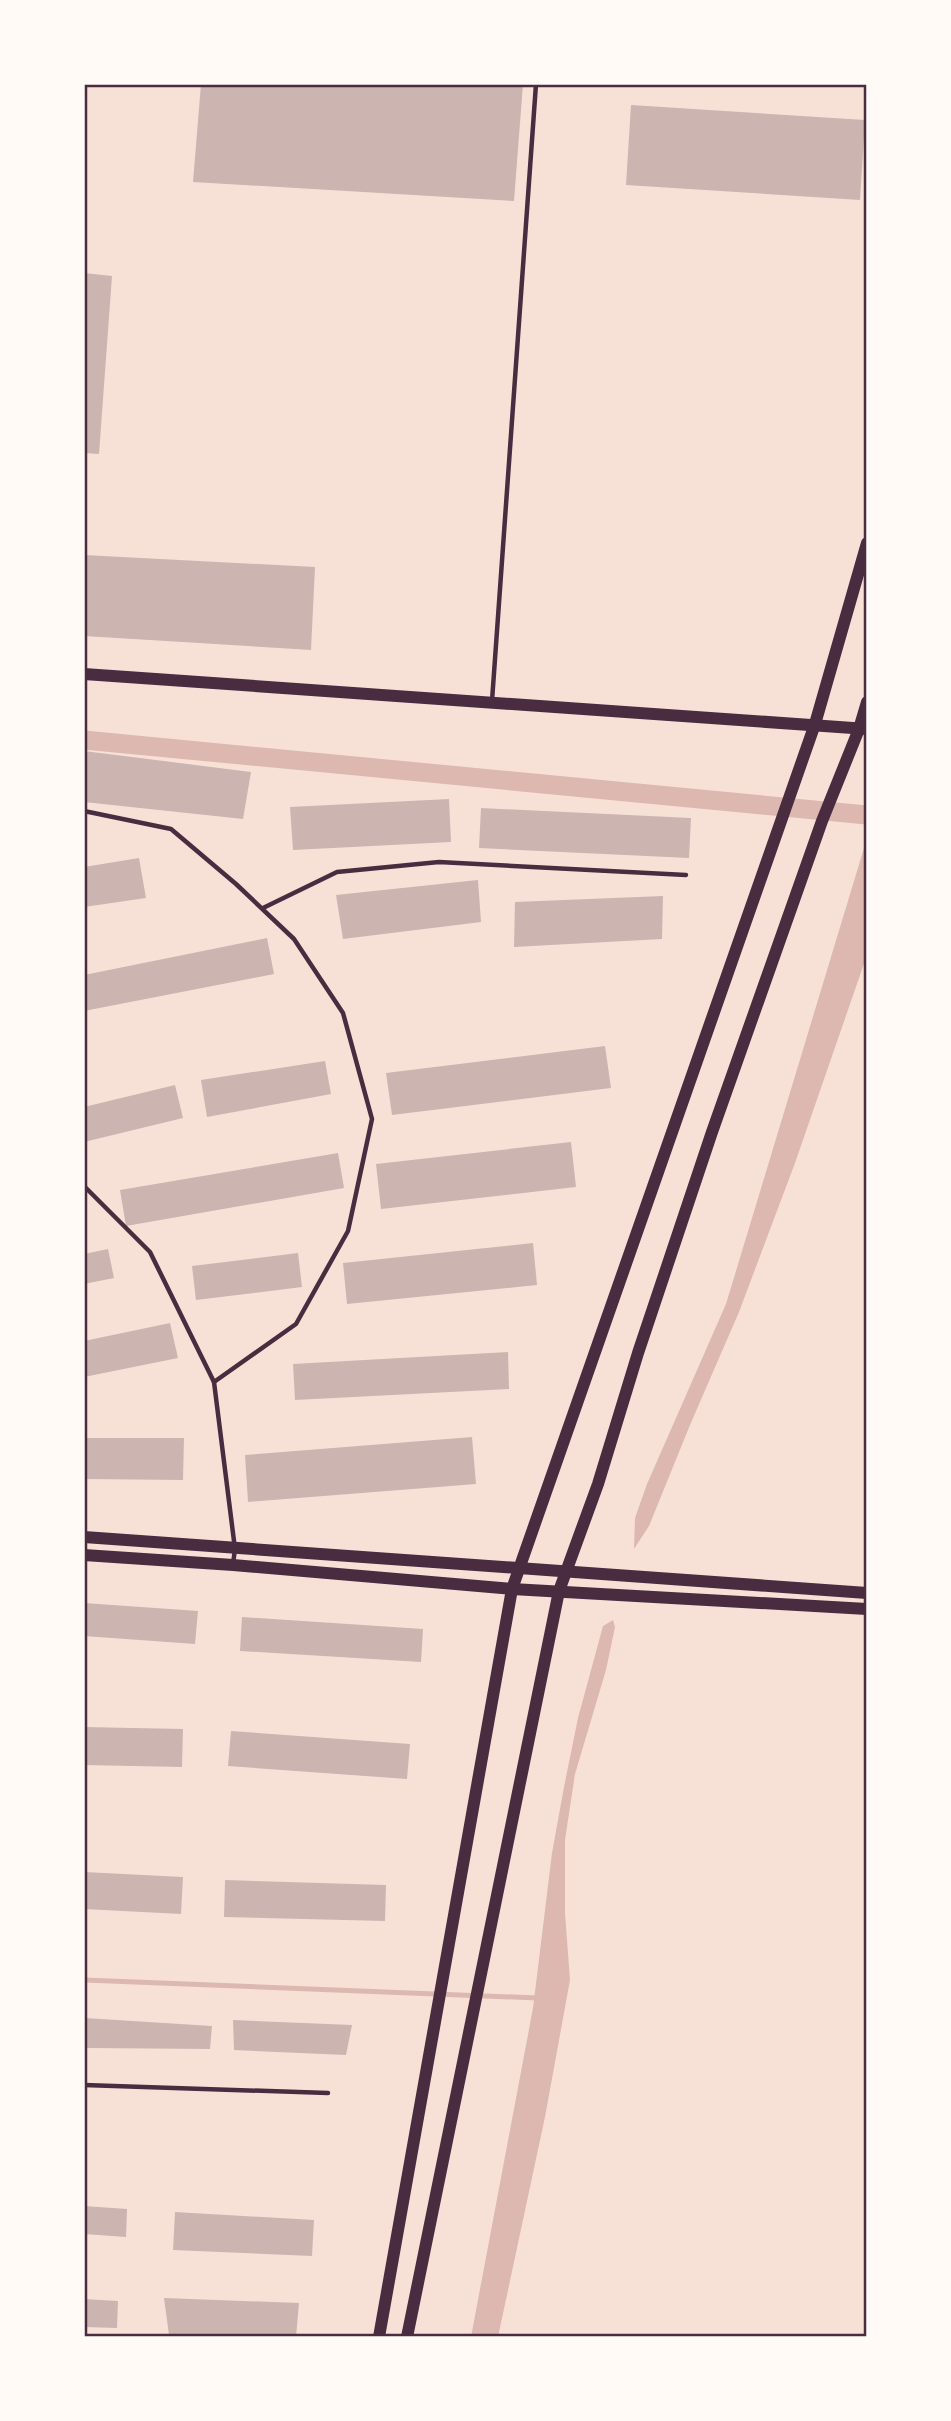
<svg xmlns="http://www.w3.org/2000/svg" width="951" height="2421" font-family="'PT Sans Narrow',sans-serif">
<style>
.water{fill:#dcb8b0}
.lines{fill:none;stroke-linecap:round;stroke-linejoin:round}
.stream{stroke:#dcb8b0;stroke-width:5}
.canal{stroke:#dcb8b0;stroke-width:19}
.building{fill:#ccb4b1}
.service{stroke:#4a2c40;stroke-width:4.5}
.tertiary{stroke:#4a2c40;stroke-width:12}
.secondary{stroke:#4a2c40;stroke-width:12}
.neatline{fill:none;stroke:#4a2c40;stroke-width:2.5}
</style>
<rect width="100%" height="100%" fill="#f7e1d7"/>
<g class="water">
<path d="M867 838V955L795 1163 739 1312 690 1425 649 1526 634 1549 635 1518 647 1484 726 1304Z"/>
<path d="M613 1620 615 1627 606 1670 575 1774 565 1840V1913L570 1980 545 2117 498 2337H471L533 2008 552 1853 564 1787 578 1718 603 1626Z"/>
</g>
<g class="lines">
<path class="stream" d="M84 1980 538 1998"/>
<path class="canal" d="M84 740 867 815"/>
</g>
<g class="building">
<path d="M201 84H523L514 201 193 182Z"/>
<path d="M631 105 865 120 860 200 626 185Z"/>
<path d="M84 273 112 276 99 454 84 453Z"/>
<path d="M84 555 315 567 311 650 84 636Z"/>
<path d="M84 751 251 772 243 819 84 802Z"/>
<path d="M449 799 451 842 293 850 290 807Z"/>
<path d="M481 808 691 818 689 858 479 848Z"/>
<path d="M139 858 146 898 84 907V867Z"/>
<path d="M478 880 481 922 343 939 336 895Z"/>
<path d="M663 896 662 939 514 947 515 902Z"/>
<path d="M267 938 274 974 84 1011V975Z"/>
<path d="M605 1046 611 1088 392 1115 386 1073Z"/>
<path d="M325 1061 331 1094 207 1117 201 1080Z"/>
<path d="M175 1085 183 1118 84 1142V1107Z"/>
<path d="M571 1142 576 1187 381 1209 376 1164Z"/>
<path d="M338 1153 344 1188 126 1226 120 1190Z"/>
<path d="M533 1243 537 1285 347 1304 343 1263Z"/>
<path d="M108 1249 114 1278 84 1284V1254Z"/>
<path d="M298 1253 302 1287 196 1300 192 1266Z"/>
<path d="M170 1323 178 1358 84 1377V1341Z"/>
<path d="M508 1352 509 1389 295 1400 293 1364Z"/>
<path d="M472 1437 476 1484 248 1502 245 1455Z"/>
<path d="M84 1438H184L183 1480 84 1479Z"/>
<path d="M84 1603 198 1611 195 1644 84 1636Z"/>
<path d="M242 1617 423 1629 421 1662 240 1651Z"/>
<path d="M84 1727 183 1729 182 1767 84 1765Z"/>
<path d="M231 1731 410 1744 407 1779 228 1766Z"/>
<path d="M84 1872 183 1877 181 1914 84 1909Z"/>
<path d="M225 1880 386 1885 385 1921 224 1917Z"/>
<path d="M85 2018 212 2026 210 2049 84 2048Z"/>
<path d="M233 2020 352 2025 346 2055 234 2050Z"/>
<path d="M84 2206 127 2209 126 2237 84 2234Z"/>
<path d="M175 2212 314 2220 312 2256 173 2250Z"/>
<path d="M164 2298 299 2303 296 2337 169 2335Z"/>
<path d="M84 2299 118 2301 117 2328 84 2327Z"/>
</g>
<g class="lines">
<g class="service">
<path d="M492 701 536 84"/>
<path d="M84 811 171 829 236 884 294 939 343 1013 372 1119 348 1231 296 1324 214 1382"/>
<path d="M263 908 337 872 439 862 686 875"/>
<path d="M84 1186 150 1252 214 1382 235 1549 233 1564"/>
<path d="M84 2085 328 2093"/>
</g>
<path class="tertiary" d="M84 674 867 729"/>
<g class="secondary">
<path d="M84 1537 867 1593"/>
<path d="M84 1555 233 1565 512 1589 867 1609"/>
<path d="M379 2337 512 1589 815 724 867 543"/>
<path d="M407 2337 559 1591 598 1484 638 1353 712 1132 822 821 859 729 867 702"/>
</g>
</g>
<rect width="951" height="2421" fill="none" stroke="#fffaf5" stroke-width="172"/>
<rect x="86" y="86" width="779" height="2249" class="neatline"/>
</svg>
